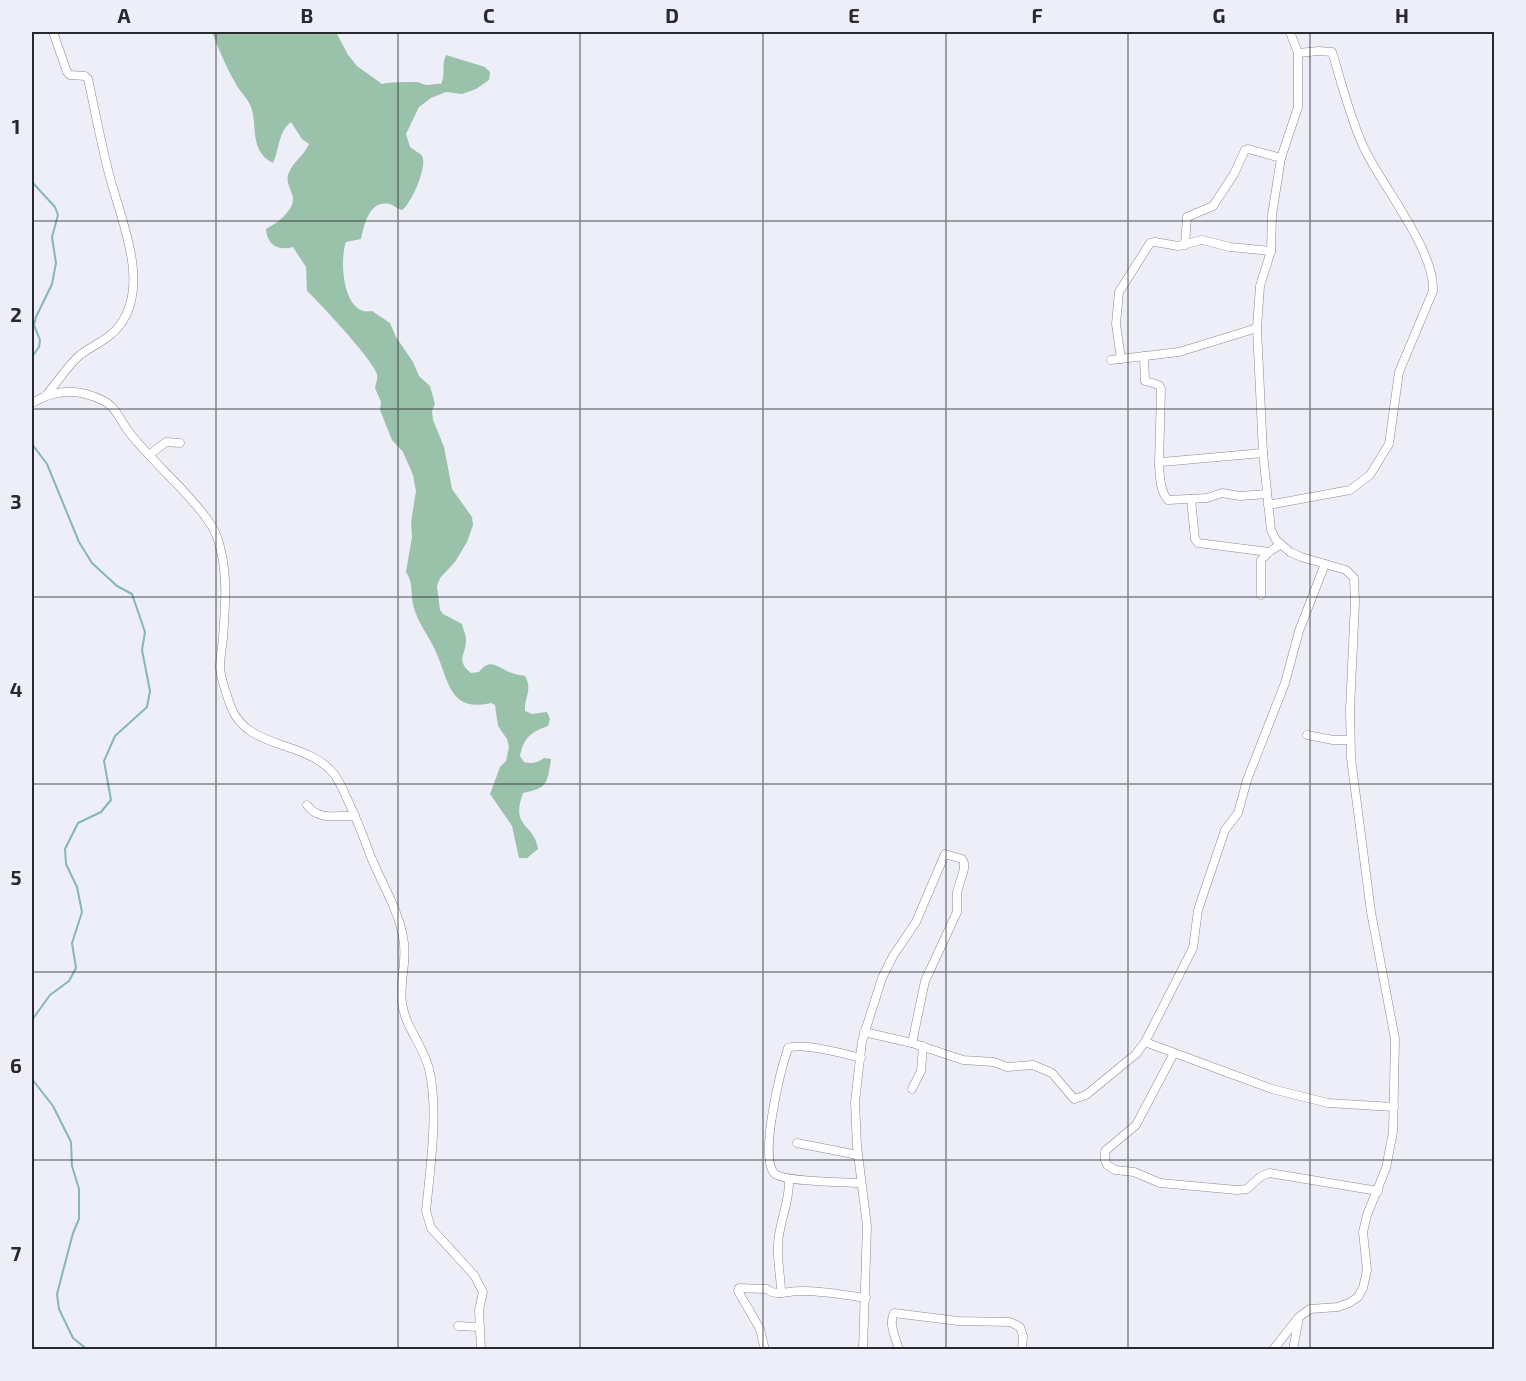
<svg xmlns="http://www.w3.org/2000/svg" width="1526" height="1381" font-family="'Exo 2',sans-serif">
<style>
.forest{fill:#9ac1aa}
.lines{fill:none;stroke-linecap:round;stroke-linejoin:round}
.stream{stroke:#85b7b7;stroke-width:2}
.street-casing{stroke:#898a93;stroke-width:9}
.street{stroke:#fff;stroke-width:8}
.grid{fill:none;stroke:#28292c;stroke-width:1.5;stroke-opacity:0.55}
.neatline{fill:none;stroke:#28292c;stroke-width:2}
.grid-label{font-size:20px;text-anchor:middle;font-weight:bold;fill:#28292c}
</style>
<rect width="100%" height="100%" fill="#edeef8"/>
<path class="forest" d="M212 32H336L348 55 357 66 382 84C388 82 409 82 417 82 420 82 423 85 427 85 433 85 435 83 441 84 446 74 441 65 446 55L485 67 490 72 489 80 476 89 462 94 446 92 431 98 419 107 406 134 410 147C413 150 419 152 422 156 428 166 411 204 402 210 398 209 392 204 389 204 369 200 364 226 361 239L346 242C339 261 343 317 372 311L390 323 396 337 413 362 419 376 430 386 435 404 432 411 433 420 444 447 452 489 472 517 473 525 467 542 455 562 440 578 437 586 440 610 443 614 462 624C463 629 466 635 466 640 466 655 455 660 471 673L479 672C490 658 496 666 509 672 514 674 520 675 525 676 533 689 524 698 525 711L532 714 547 712 550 719 548 726C530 732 524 738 520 756L524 762C532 764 537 763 544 758L551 759C547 784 548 788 523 793 510 829 534 822 538 849L527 858H519L512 826 490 794 500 767 506 761 509 747 507 739 498 726 495 705 491 703C448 713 449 679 435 650 429 636 418 623 414 608 410 596 414 583 406 572L412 537 411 522 416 491 413 475 403 452 392 440 380 410 381 402 375 388C376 383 378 379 377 374 374 361 319 302 307 291L306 267 293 247C278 251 267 245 266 229 276 224 294 211 293 198 292 190 286 184 288 175 292 162 304 156 309 144L302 139 291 122C278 132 280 148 273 163 250 151 257 128 252 110 250 101 242 94 237 86 227 69 219 50 212 32Z"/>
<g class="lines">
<g class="stream">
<path d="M32 182 55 207 58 215 52 237 56 263 52 284 36 317 34 325 40 340 39 347 32 357"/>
<path d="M32 444 47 464 79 542 92 563 117 586 132 594 145 632 142 650 150 691 147 707 115 736 104 761 111 800 101 812 78 823 65 849 66 864 77 887 82 912 72 943 76 968 69 981 50 995 32 1020"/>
<path d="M32 1079 53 1106 71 1142 72 1166 79 1189V1219L73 1233 57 1294 59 1309 73 1338 88 1350"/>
</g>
<g class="street-casing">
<g id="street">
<path d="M1290 32 1298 53V107L1281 158 1272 215 1271 251 1260 286 1257 328 1263 453 1271 530 1276 540 1290 552 1301 557 1346 570 1354 578 1355 602 1350 709 1351 758 1371 912 1395 1039 1393 1132 1386 1168 1367 1215 1363 1232 1367 1270 1363 1288 1358 1297 1349 1303 1338 1307 1310 1309 1299 1317 1293 1350"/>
<path d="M1185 245 1187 217 1213 206 1234 174 1245 150 1248 149 1281 158"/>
<path d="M1144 356 1145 381 1159 385 1161 389 1159 465"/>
<path d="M1121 359 1116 324 1119 292 1150 243 1155 242 1178 246 1202 240 1230 247 1271 251"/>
<path d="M1111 360 1179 352 1257 328"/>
<path d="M47 394C58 382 67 366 80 355 93 345 110 339 120 325 151 283 120 218 109 174 101 143 95 111 88 79L85 76 70 75 67 72 53 32"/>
<path d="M32 403C55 389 79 388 104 401 116 407 121 422 129 432 153 463 185 488 207 519 213 527 218 537 220 547 228 577 225 607 223 638 222 648 220 658 220 668 221 680 227 696 231 707 247 750 307 740 334 774 338 779 341 786 344 792 354 813 363 835 371 857 382 884 398 909 403 937 408 959 399 982 402 1003 405 1027 424 1047 429 1069 439 1109 430 1170 426 1211L431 1228 474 1275 483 1292 479 1310 481 1350"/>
<path d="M1263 453 1162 462 1159 465C1160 477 1160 491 1168 500L1207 498 1222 493 1240 496 1267 494"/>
<path d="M149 455 166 442 180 443"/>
<path d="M1191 499 1195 539 1198 543 1269 552"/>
<path d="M1268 505 1350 490 1370 475 1389 444 1399 372 1433 291C1435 250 1382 186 1364 148 1350 118 1342 84 1332 52L1319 51 1298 53"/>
<path d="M1261 595V560L1269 552 1280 545"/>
<path d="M1307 735 1333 740H1350"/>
<path d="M307 805C318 821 337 815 355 816"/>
<path d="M864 1032 912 1043 963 1060 994 1062 1007 1067 1033 1065 1052 1073 1074 1099 1086 1095 1136 1054 1145 1042 1193 948 1198 910 1225 830 1238 813 1247 780 1285 683 1299 631 1325 564"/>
<path d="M1145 1042 1272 1089 1328 1103 1394 1107"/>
<path d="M1174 1053 1136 1125 1105 1151V1160L1107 1165 1115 1170 1134 1172 1160 1183 1237 1190 1247 1189 1260 1177 1269 1173 1378 1191"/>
<path d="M912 1089 921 1071 923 1046"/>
<path d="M797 1143 858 1155"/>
<path d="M861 1183C845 1182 785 1182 775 1174 758 1159 781 1069 788 1048 801 1042 845 1054 861 1058"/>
<path d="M781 1293C781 1277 777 1261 778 1245 779 1220 790 1204 789 1179"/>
<path d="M458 1326 478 1327"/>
<path d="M765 1350 760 1329 738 1291 739 1288 767 1289C776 1297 789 1291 799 1291 821 1290 844 1295 866 1298"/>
<path d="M863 1350 867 1226 857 1146 855 1102 862 1041 882 978 893 956 916 922 945 854 962 859 964 863V869L957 892V912L925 981 912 1043"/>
<path d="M899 1350C896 1339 888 1323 894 1313L958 1321 1010 1322 1020 1327 1023 1336 1022 1350"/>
<path d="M1273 1350 1298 1318"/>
</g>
</g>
<use href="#street" class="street"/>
</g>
<path class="grid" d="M216 32V1350M398 32V1350M580 32V1350M763 32V1350M946 32V1350M1128 32V1350M1310 32V1350M32 221H1494M32 409H1494M32 597H1494M32 784H1494M32 972H1494M32 1160H1494"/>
<rect width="1526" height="1381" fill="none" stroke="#edeef8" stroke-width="66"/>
<rect x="33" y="33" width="1460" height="1315" class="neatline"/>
<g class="grid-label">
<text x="124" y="23">A</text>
<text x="307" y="23">B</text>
<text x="489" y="23">C</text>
<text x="672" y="23">D</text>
<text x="854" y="23">E</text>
<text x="1037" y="23">F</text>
<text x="1219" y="23">G</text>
<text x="1402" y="23">H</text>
<text x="16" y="134">1</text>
<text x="16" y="322">2</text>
<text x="16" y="509">3</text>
<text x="16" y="697">4</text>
<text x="16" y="885">5</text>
<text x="16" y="1073">6</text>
<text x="16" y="1261">7</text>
</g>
</svg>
